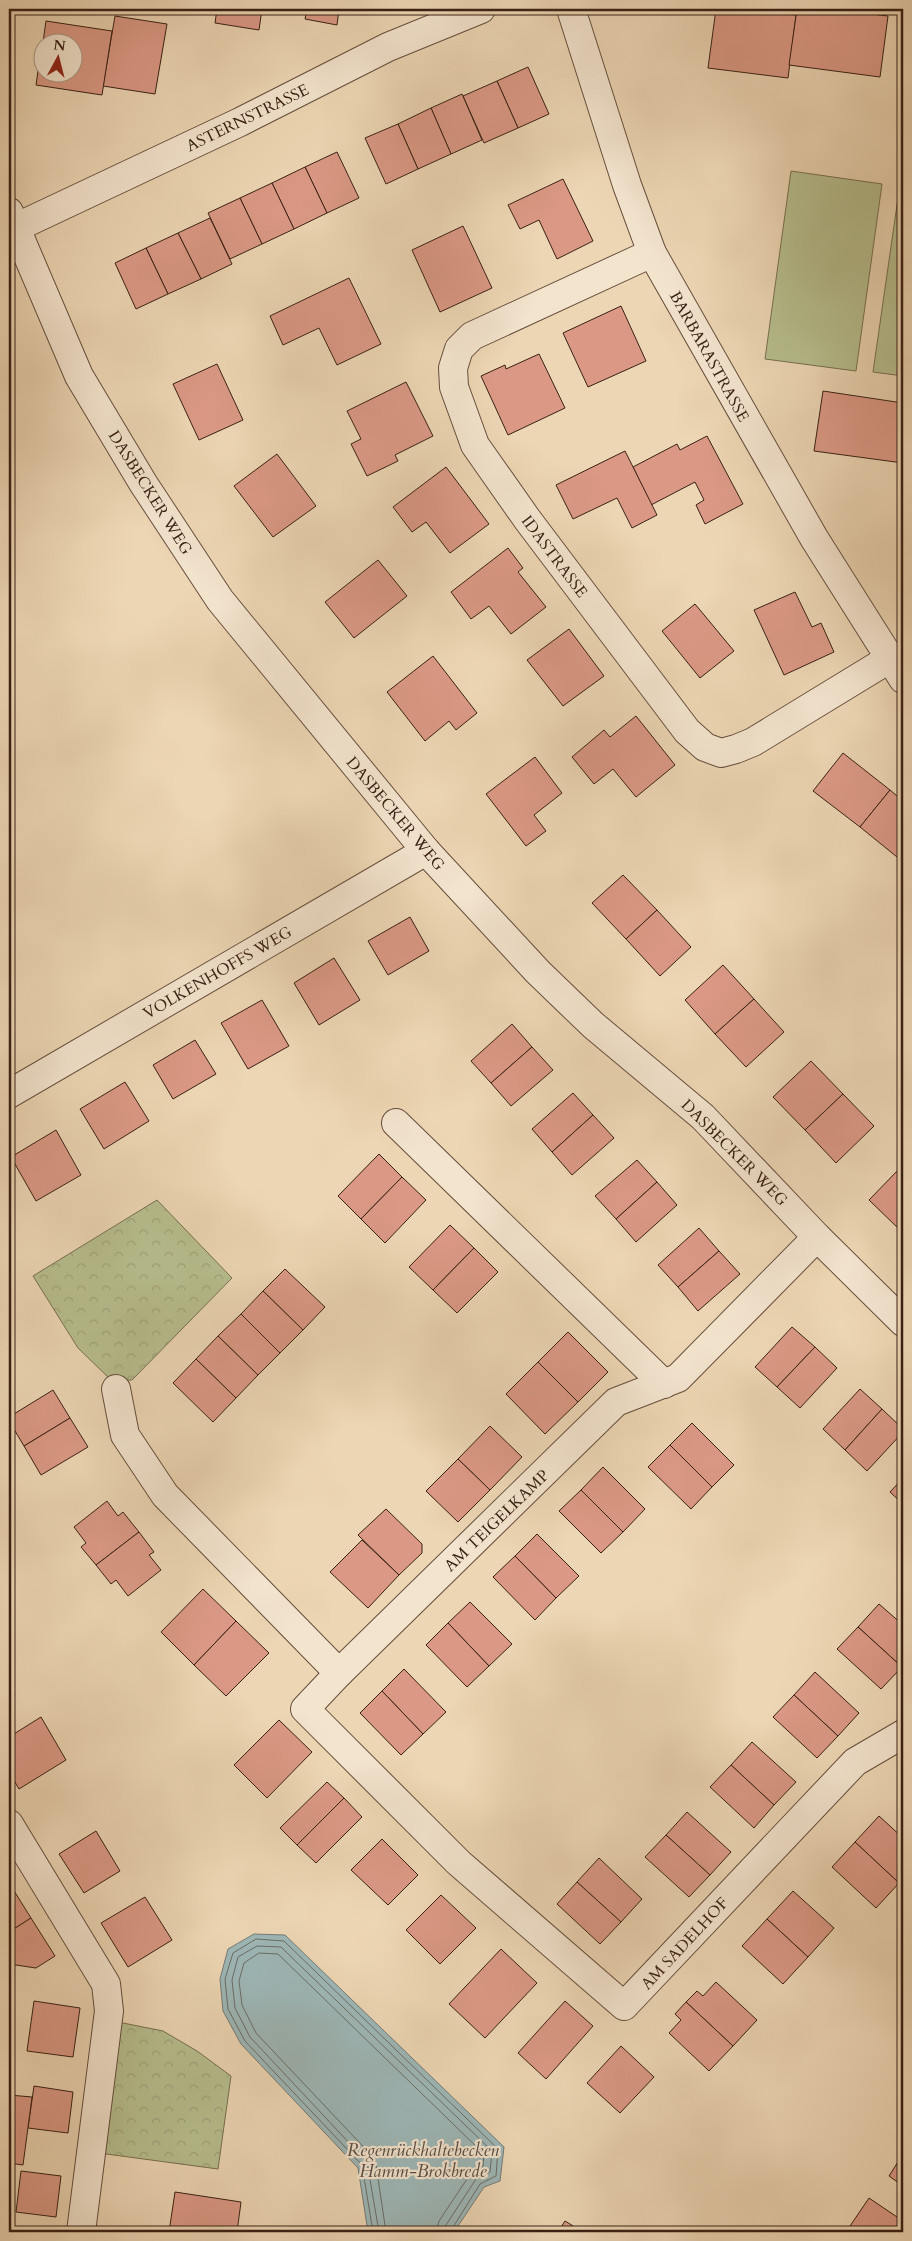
<svg xmlns="http://www.w3.org/2000/svg" width="912" height="2241" font-family="Cardo,serif">
<style>
.green{fill:#b7be8e;stroke:#786f52}
.park{fill:url(#park-crowns);stroke:#786f52}
.water{fill:#9db7b7;stroke:#757b76}
.lines{fill:none;stroke-linecap:round;stroke-linejoin:round}
.shore{stroke:#6b6c66;stroke-width:1}
.building{fill:#db9985;stroke:#392015}
.minor-casing{stroke:#664e3d;stroke-width:30}
.minor{stroke:#f3e4ce;stroke-width:28}
.labels{text-anchor:middle;stroke-width:4.5;stroke-linejoin:round;paint-order:stroke}
.street-label{font-size:16px;fill:#392015;stroke:#f3e4ce}
.water-label{font-size:18px;font-style:italic;fill:#574d46;stroke:#f3e4ce}
</style>
<defs>
<pattern id="park-crowns" width="20" height="18" patternUnits="userSpaceOnUse" patternTransform="scale(1.25)"><rect width="20" height="18" fill="#b7be8e"/><path d="M2 6a3 3 0 1 1 6 0M12 15a3 3 0 1 1 6 0" fill="none" stroke="#9ea37a"/></pattern>
</defs>
<rect width="100%" height="100%" fill="#edd6b4"/>
<filter id="stains"><feTurbulence type="fractalNoise" baseFrequency=".004" numOctaves="4"/><feColorMatrix values="0 0 0 0 .2 0 0 0 0 .09 0 0 0 0 .02 0 0 0 .5 -.17"/></filter>
<radialGradient id="worn" r=".72"><stop offset=".6" stop-color="#630" stop-opacity="0"/><stop offset="1" stop-color="#630" stop-opacity=".3"/></radialGradient>
<g class="green">
<path d="M791 171 882 184 856 371 765 359Z"/>
<path d="M900 184 903 185V376L873 372Z"/>
</g>
<g class="park">
<path d="M157 1200 232 1278 132 1380H111L78 1348 33 1276Z"/>
<path d="M118 2022 163 2031 197 2051 231 2076 218 2169 99 2153Z"/>
</g>
<path class="water" d="M254 1934 285 1935 504 2147 500 2181 484 2187 454 2232H368L358 2168 241 2044 223 2011 220 1979 228 1949Z"/>
<g class="lines">
<g class="shore">
<path d="M373 2232 362 2165 245 2041 228 2009 225 1979 233 1953 256 1939 284 1941 498 2149 496 2176 480 2184 450 2232"/>
<path d="M379 2232 367 2162 250 2037 235 2008 232 1980 238 1957 257 1946 281 1947 492 2151 490 2172 476 2179 446 2225 444 2232"/>
<path d="M386 2232 376 2165 373 2157 256 2033 242 2005 239 1981 244 1963 259 1953 278 1954 484 2154 483 2166 469 2176 439 2221 436 2232"/>
</g>
</g>
<g class="building">
<path d="M217 9H262L259 30 215 23Z"/>
<path d="M307 9H339L337 25 305 19Z"/>
<path d="M716 9H747L796 15 788 78 708 68Z"/>
<path d="M797 9H831L888 16 880 77 789 65Z"/>
<path d="M115 16 167 24 155 94 103 86Z"/>
<path d="M46 21 112 31 102 95 36 85 42 43V72H72V42H43Z"/>
<path d="M528 67 549 114 518 128 497 81Z"/>
<path d="M497 81 518 128 484 143 463 96Z"/>
<path d="M462 94 482 140 451 154 431 108Z"/>
<path d="M431 108 451 154 418 169 398 124Z"/>
<path d="M398 124 418 169 386 184 365 138Z"/>
<path d="M337 152 359 198 327 213 305 167Z"/>
<path d="M305 167 327 213 294 229 272 183Z"/>
<path d="M563 179 593 241 557 259 539 220 520 229 508 205Z"/>
<path d="M272 183 294 229 262 244 240 198Z"/>
<path d="M240 198 262 244 230 259 208 213Z"/>
<path d="M210 218 232 264 201 279 178 233Z"/>
<path d="M463 226 492 288 440 312 412 250Z"/>
<path d="M178 233 201 279 168 294 146 248Z"/>
<path d="M146 248 168 294 136 309 115 263Z"/>
<path d="M349 278 381 344 337 365 319 328 283 345 270 316Z"/>
<path d="M621 306 646 361 588 387 563 333Z"/>
<path d="M539 354 565 408 508 435 481 376 505 365 506 369Z"/>
<path d="M217 364 243 420 199 440 173 384Z"/>
<path d="M406 382 433 436 395 455 398 461 367 476 351 444 361 439 347 411Z"/>
<path d="M823 391 903 403V463L814 451Z"/>
<path d="M707 436 743 504 705 524 696 505 704 500 695 482 651 505 633 467 677 444 680 450Z"/>
<path d="M625 451 657 515 632 528 617 498 573 519 556 485Z"/>
<path d="M277 454 316 506 273 537 234 486Z"/>
<path d="M446 467 489 524 450 553 426 522 412 532 393 507Z"/>
<path d="M508 548 523 568 518 572 546 607 511 634 489 606 471 619 451 592Z"/>
<path d="M378 560 407 596 354 638 325 602Z"/>
<path d="M795 592 812 627 821 623 834 652 784 675 754 610Z"/>
<path d="M695 604 734 651 700 678 662 631Z"/>
<path d="M569 629 604 676 563 706 527 660Z"/>
<path d="M433 656 477 713 456 730 449 721 425 741 387 692Z"/>
<path d="M636 716 675 765 636 797 613 769 594 784 572 757 604 730 610 737Z"/>
<path d="M843 753 890 790 860 827 813 791Z"/>
<path d="M535 757 562 793 534 815 546 831 526 846 486 794Z"/>
<path d="M890 790 903 801 902 861 860 827Z"/>
<path d="M623 875 657 910 626 939 592 903Z"/>
<path d="M657 910 691 947 660 976 626 939Z"/>
<path d="M410 917 429 951 388 975 368 941Z"/>
<path d="M334 958 360 1000 319 1025 294 983Z"/>
<path d="M723 965 754 999 715 1034 685 1000Z"/>
<path d="M754 999 784 1032 746 1067 715 1034Z"/>
<path d="M262 1000 289 1046 248 1069 221 1023Z"/>
<path d="M512 1024 532 1047 491 1083 471 1061Z"/>
<path d="M195 1040 216 1074 173 1099 153 1065Z"/>
<path d="M532 1047 553 1070 511 1106 491 1083Z"/>
<path d="M811 1061 843 1094 805 1130 773 1097Z"/>
<path d="M125 1082 149 1121 104 1149 80 1109Z"/>
<path d="M573 1093 593 1115 552 1152 532 1129Z"/>
<path d="M843 1094 874 1126 836 1163 805 1130Z"/>
<path d="M593 1115 614 1138 572 1175 552 1152Z"/>
<path d="M56 1130 81 1175 36 1201 11 1157Z"/>
<path d="M379 1154 402 1177 361 1219 338 1196Z"/>
<path d="M637 1160 657 1182 616 1219 595 1196Z"/>
<path d="M900 1168 903 1170V1226L900 1230 869 1200Z"/>
<path d="M402 1177 426 1200 385 1243 361 1219Z"/>
<path d="M657 1182 677 1205 636 1242 616 1219Z"/>
<path d="M450 1225 474 1248 433 1290 409 1267Z"/>
<path d="M699 1228 719 1251 678 1287 658 1265Z"/>
<path d="M474 1248 498 1272 457 1313 433 1290Z"/>
<path d="M719 1251 740 1274 698 1311 678 1287Z"/>
<path d="M285 1269 325 1307 303 1330 263 1291Z"/>
<path d="M263 1291 303 1330 280 1353 241 1314Z"/>
<path d="M241 1314 280 1353 258 1375 218 1336Z"/>
<path d="M792 1327 815 1347 777 1387 755 1367Z"/>
<path d="M568 1332 608 1372 578 1402 538 1362Z"/>
<path d="M218 1336 258 1375 236 1398 196 1359Z"/>
<path d="M815 1347 837 1368 800 1408 777 1387Z"/>
<path d="M196 1359 236 1398 213 1422 173 1383Z"/>
<path d="M538 1362 578 1402 545 1434 506 1394Z"/>
<path d="M860 1389 882 1409 845 1450 823 1429Z"/>
<path d="M53 1390 70 1418 24 1446 9 1421V1417Z"/>
<path d="M882 1409 903 1429V1432L867 1471 845 1450Z"/>
<path d="M70 1418 88 1447 41 1475 24 1446Z"/>
<path d="M692 1423 734 1465 712 1487 670 1445Z"/>
<path d="M490 1426 522 1457 490 1490 458 1459Z"/>
<path d="M670 1445 712 1487 691 1509 648 1467Z"/>
<path d="M458 1459 490 1490 458 1522 426 1491Z"/>
<path d="M603 1467 645 1509 623 1532 581 1490Z"/>
<path d="M903 1478V1504L890 1492Z"/>
<path d="M581 1490 623 1532 601 1553 559 1511Z"/>
<path d="M107 1501 118 1516 123 1512 139 1532 96 1565 81 1547 86 1543 74 1527Z"/>
<path d="M386 1509 422 1544V1553L399 1575 358 1535Z"/>
<path d="M139 1532 154 1552 149 1555 161 1570 128 1596 116 1580 111 1584 96 1565Z"/>
<path d="M537 1534 579 1576 556 1598 515 1556Z"/>
<path d="M362 1540 399 1575 368 1608 330 1572Z"/>
<path d="M515 1556 556 1598 535 1620 493 1577Z"/>
<path d="M203 1589 236 1621 194 1665 161 1632Z"/>
<path d="M470 1602 512 1644 489 1666 448 1623Z"/>
<path d="M879 1604 903 1625 902 1667 858 1627Z"/>
<path d="M236 1621 269 1653 226 1696 194 1665Z"/>
<path d="M448 1623 489 1666 467 1687 426 1645Z"/>
<path d="M858 1627 902 1667 881 1689 837 1649Z"/>
<path d="M404 1669 446 1712 423 1734 382 1691Z"/>
<path d="M815 1672 859 1713 838 1736 794 1695Z"/>
<path d="M9 1685 15 1695 9 1699Z"/>
<path d="M382 1691 423 1734 401 1755 360 1713Z"/>
<path d="M794 1695 838 1736 817 1758 773 1717Z"/>
<path d="M41 1717 66 1760 19 1789 9 1772V1737Z"/>
<path d="M279 1720 312 1752 267 1798 234 1765Z"/>
<path d="M752 1742 796 1782 774 1805 731 1765Z"/>
<path d="M731 1765 774 1805 754 1828 710 1787Z"/>
<path d="M327 1782 344 1798 297 1845 280 1828Z"/>
<path d="M344 1798 362 1817 316 1863 297 1845Z"/>
<path d="M687 1812 731 1852 710 1875 666 1835Z"/>
<path d="M879 1816 903 1838V1878L899 1883 855 1842Z"/>
<path d="M96 1831 120 1871 84 1893 59 1854Z"/>
<path d="M666 1835 710 1875 689 1897 645 1857Z"/>
<path d="M382 1839 418 1875 388 1905 351 1870Z"/>
<path d="M855 1842 899 1883 876 1908 832 1867Z"/>
<path d="M599 1858 642 1899 621 1922 577 1882Z"/>
<path d="M577 1882 621 1922 600 1944 557 1904Z"/>
<path d="M11 1886 31 1918 9 1932V1887Z"/>
<path d="M793 1891 834 1928 808 1957 767 1919Z"/>
<path d="M441 1895 476 1928 440 1964 406 1930Z"/>
<path d="M145 1897 172 1940 128 1967 101 1923Z"/>
<path d="M31 1918 55 1956 36 1968 9 1964V1932Z"/>
<path d="M767 1919 808 1957 783 1984 742 1946Z"/>
<path d="M501 1949 537 1983 485 2038 449 2004Z"/>
<path d="M716 1982 757 2020 733 2046 686 2002 697 1991 703 1996Z"/>
<path d="M34 2001 80 2008 73 2057 27 2051Z"/>
<path d="M565 2001 593 2026 546 2079 518 2053Z"/>
<path d="M686 2002 733 2046 709 2071 669 2033 681 2020 675 2014Z"/>
<path d="M621 2046 654 2077 620 2113 587 2083Z"/>
<path d="M34 2086 73 2092 68 2133 28 2128Z"/>
<path d="M9 2095 32 2097 23 2165 9 2163Z"/>
<path d="M903 2154V2186L889 2176Z"/>
<path d="M21 2171 61 2176 56 2217 16 2212Z"/>
<path d="M175 2192 241 2202 237 2232H169Z"/>
<path d="M869 2198 903 2221V2232H846Z"/>
<path d="M565 2221 583 2232H558Z"/>
</g>
<g class="lines">
<g class="minor-casing">
<g id="minor">
<path d="M571 9 627 185 652 253 814 538 903 679"/>
<path d="M9 212 79 376 143 483 220 600 426 851 538 972 593 1025 703 1117 817 1237 903 1322"/>
<path d="M15 228 240 122 388 47 481 9"/>
<path d="M652 253 472 336 459 349 453 368 454 387 475 445 527 519 687 731 705 747 721 753 736 749 753 742 889 659"/>
<path d="M9 1094 426 851"/>
<path d="M396 1123 664 1384"/>
<path d="M817 1237 678 1378 616 1402 339 1673 305 1709 459 1863 624 2006 855 1762 903 1734"/>
<path d="M116 1389 125 1435 165 1495 339 1673"/>
<path d="M9 1824 106 1984 109 2011 81 2232"/>
</g>
</g>
<use href="#minor" class="minor"/>
</g>
<g class="labels">
<g class="street-label">
<text transform="translate(247 117) rotate(-26)" y="6">ASTERNSTRASSE</text>
<text transform="translate(710 356) rotate(61)" y="6">BARBARASTRASSE</text>
<text transform="translate(151 492) rotate(58)" y="6">DASBECKER WEG</text>
<text transform="translate(555 556) rotate(53)" y="6">IDASTRASSE</text>
<text transform="translate(396 813) rotate(50)" y="6">DASBECKER WEG</text>
<text transform="translate(217 972) rotate(-30)" y="6">VOLKENHOFFS WEG</text>
<text transform="translate(735 1152) rotate(45)" y="6">DASBECKER WEG</text>
<text transform="translate(496 1520) rotate(-44)" y="6">AM TEIGELKAMP</text>
<text transform="translate(684 1943) rotate(-47)" y="6">AM SADELHOF</text>
</g>
<g class="water-label">
<text x="423" y="2156">Regenrückhaltebecken<tspan x="423" dy="21">Hamm-Brokbrede</tspan></text>
</g>
</g>
<rect width="912" height="2241" fill="none" stroke="#edd6b4" stroke-width="30"/>
<rect x="10" y="10" width="892" height="2221" fill="none" stroke="#392015" stroke-width="2.5"/>
<rect x="15" y="15" width="882" height="2211" fill="none" stroke="#392015"/>
<g transform="translate(58 58) rotate(7)"><circle r="24" fill="#f3e4ce" stroke="#a99684"/>
<path d="M0-4L9 19L0 12L-9 19Z" fill="#8f2418"/>
<text y="-8" font-size="14" font-weight="bold" text-anchor="middle" fill="#392015">N</text>
</g>
<rect width="100%" height="100%" filter="url(#stains)"/>
<rect width="100%" height="100%" fill="url(#worn)"/>
</svg>
